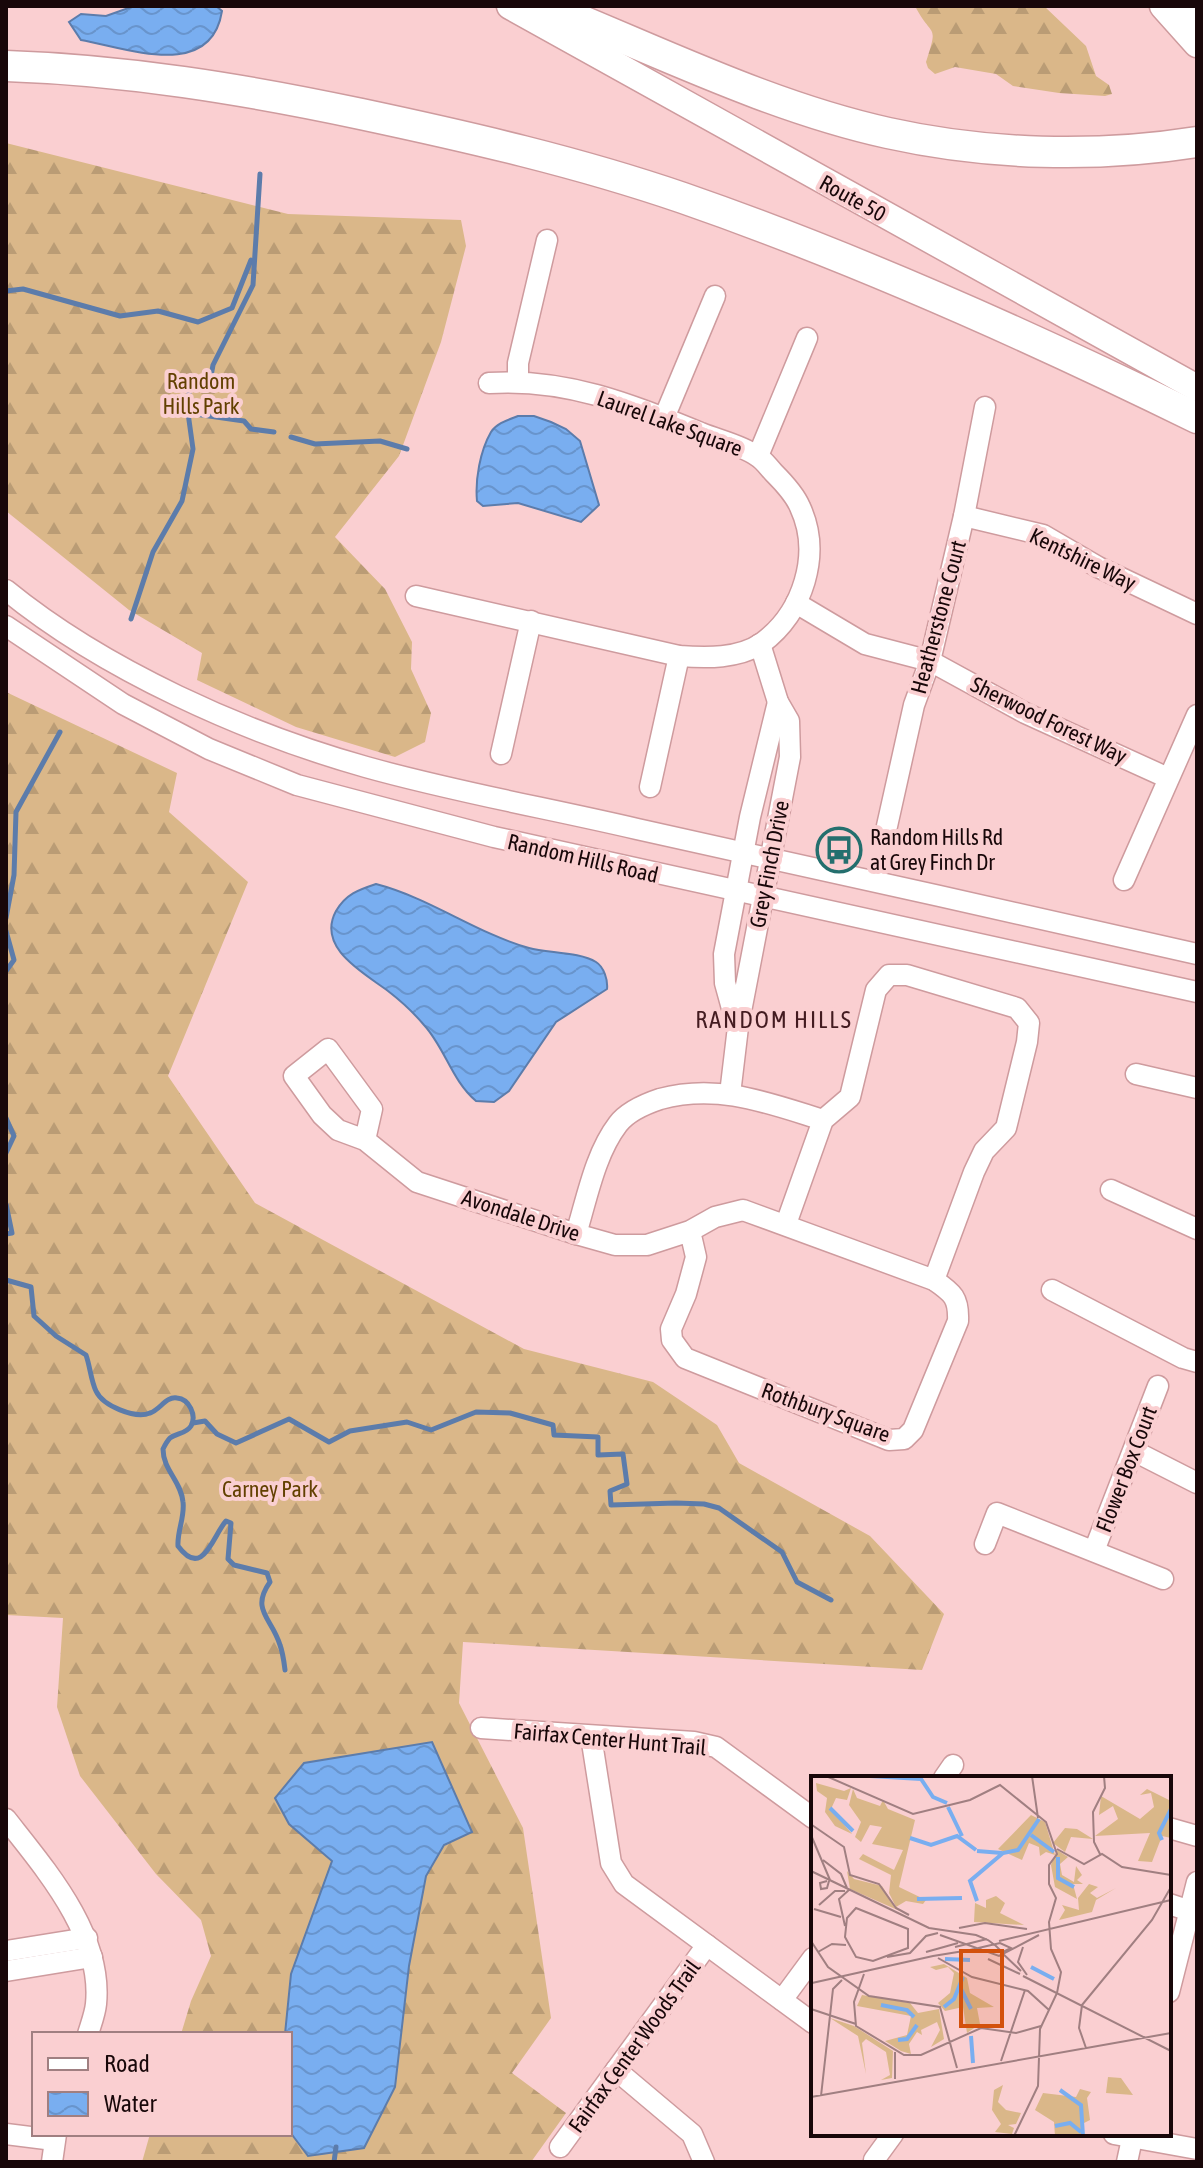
<svg xmlns="http://www.w3.org/2000/svg" width="1203" height="2168" font-family="'Asap Condensed',sans-serif">
<style>
.forest{fill:url(#forest-firs)}
.water{fill:url(#water-waves);stroke:#5c7cab;stroke-width:2}
.lines{fill:none;stroke-linecap:round;stroke-linejoin:round}
.stream{stroke:#5c7cab;stroke-width:5}
.minor-casing{stroke:#ce9b9e;stroke-width:23}
.major-casing{stroke:#ce9b9e;stroke-width:29}
.highway-casing{stroke:#ce9b9e;stroke-width:33}
.minor{stroke:#fff;stroke-width:20}
.major{stroke:#fff;stroke-width:26}
.highway{stroke:#fff;stroke-width:30}
.labels{text-anchor:middle;stroke-width:8;stroke-linejoin:round;paint-order:stroke}
.street-label{font-size:22px;fill:#180709;stroke:#facfd1}
.park-label{font-size:22px;fill:#624001;stroke:#facfd1}
.poi-label{font-size:22px;fill:#180709;stroke:#facfd1;text-anchor:start}
.neighbourhood-label{font-size:24px;letter-spacing:2px;fill:#431b20;stroke:#facfd1}
.inset-river{fill:none;stroke:#79aef0;stroke-width:4}
.inset-road{fill:none;stroke:#a07f81;stroke-width:2}
.view{fill:#d3510c;fill-opacity:0.15;stroke:#d3510c;stroke-width:4}
.inset-edge{fill:none;stroke:#180709;stroke-width:4}
</style>
<defs>
<pattern id="forest-firs" width="22" height="20" patternUnits="userSpaceOnUse" patternTransform="scale(2)"><rect width="22" height="20" fill="#dab789"/><path d="M5 1l3.5 6h-7zM16 11l3.5 6h-7z" fill="#ba9c75"/></pattern>
<pattern id="water-waves" width="16" height="10" patternUnits="userSpaceOnUse" patternTransform="scale(2)"><rect width="16" height="10" fill="#79aef0"/><path d="M0 5q4-4 8 0t8 0" fill="none" stroke="#6894cc"/></pattern>
</defs>
<rect width="100%" height="100%" fill="#facfd1"/>
<g class="forest">
<path d="M915 6H1044L1086 46 1096 76 1109 85 1112 94 1105 96 1059 93 1013 86 996 74 955 67 935 74 928 68 926 62C939 22 932 39 915 6Z"/>
<path d="M6 143 288 214 461 220 466 246 441 342 399 456 335 537 385 589 412 642 411 669 431 713 425 742 395 757 296 727 197 680 202 653 129 610 6 511Z"/>
<path d="M6 692 177 773 169 812 248 882 168 1076 255 1203 524 1349 653 1382 717 1425 739 1463 870 1536 944 1614 922 1670 463 1642 459 1703 523 1828 551 2018 512 2073 566 2113 531 2162H142L150 2134H290V2034H181L191 2001 211 1956 201 1920 156 1874 80 1776 57 1707 63 1618 6 1615Z"/>
</g>
<g class="water">
<path d="M134 6H216L222 11C211 81 127 48 81 40L69 22 81 14 106 16Z"/>
<path d="M518 416H534L551 422 566 429 580 441 599 505 581 522 518 503 483 506 477 501C475 480 480 451 491 432 497 423 508 420 518 416Z"/>
<path d="M376 884C430 898 476 933 529 948 548 953 580 952 596 962 604 967 608 980 607 989L556 1022 509 1091 494 1102 476 1101C452 1081 445 1048 424 1025 413 1012 401 1001 388 991 364 973 316 948 336 911 346 894 358 890 376 884Z"/>
<path d="M432 1742 472 1832 444 1845 426 1876 409 1966 395 2087 364 2148 308 2156 290 2132V2034H285L291 1974 332 1861 289 1824 275 1798 304 1763Z"/>
</g>
<g class="lines">
<g class="stream">
<path d="M6 291 23 289 120 316 158 311 198 322 232 308 251 260"/>
<path d="M188 413 244 421 251 429 274 432"/>
<path d="M291 437 315 444 380 441 407 449"/>
<path d="M131 619 153 552 182 501 193 449 188 413 189 391 211 376 213 365 253 285 260 174"/>
<path d="M6 918 14 875 16 812 60 732"/>
<path d="M6 931 14 960 6 971"/>
<path d="M6 1118 14 1136 6 1153"/>
<path d="M6 1204 12 1233 6 1234"/>
<path d="M6 1280 31 1287 34 1316 56 1336 86 1355C90 1366 91 1381 96 1391 103 1406 135 1419 150 1413 160 1410 166 1396 177 1398 189 1399 197 1415 191 1426 186 1434 177 1433 170 1438 167 1441 165 1445 163 1449 163 1470 181 1481 183 1502 185 1517 177 1531 178 1546 203 1580 213 1535 226 1521L231 1523 228 1559 234 1565 267 1573 270 1582C250 1610 272 1618 280 1645 283 1653 284 1662 285 1670"/>
<path d="M193 1423 205 1421 217 1434 236 1443 289 1419 329 1442 350 1431 407 1422 431 1430 476 1412 510 1413 553 1425 554 1435 598 1437V1455L623 1454 627 1484 610 1491 611 1505 676 1503 704 1504 719 1508 782 1552 797 1582 831 1600"/>
<path d="M334 2162 336 2147"/>
</g>
<g class="minor-casing">
<g id="minor">
<path d="M518 381V363L547 240"/>
<path d="M664 418 715 296"/>
<path d="M758 456 807 338"/>
<path d="M964 516 1043 535 1098 567 1197 614"/>
<path d="M6 590C104 670 245 733 366 767 455 792 547 808 637 829 823 871 1011 911 1197 954"/>
<path d="M416 596 679 656C706 658 739 659 762 643 803 613 822 554 800 507 795 495 783 482 774 473 769 468 764 460 757 456 741 445 718 440 701 433 630 404 567 378 489 383"/>
<path d="M796 603 865 644 930 661 1025 713 1168 778"/>
<path d="M6 626 123 704 209 749 297 785 494 837 1197 992"/>
<path d="M501 754 531 621"/>
<path d="M650 787 679 656"/>
<path d="M887 826 914 705 930 661 964 516 985 407"/>
<path d="M1124 880 1197 715"/>
<path d="M736 1023 725 983 724 954 750 817 778 702"/>
<path d="M1136 1074 1197 1088"/>
<path d="M730 1094 738 1027 790 757 789 721 778 702 760 644"/>
<path d="M365 1140 372 1109 328 1049 294 1076 322 1115 338 1130 365 1140 417 1182 576 1234 615 1245H647L690 1231 715 1217 743 1210 934 1280C953 1293 959 1298 958 1321L913 1430 904 1439 889 1440 685 1358 672 1340 671 1329 686 1294 696 1257 690 1231"/>
<path d="M1111 1190 1197 1229"/>
<path d="M786 1224 823 1120 850 1097 876 990 889 975H907L1017 1008 1029 1023 1027 1042 1006 1128 984 1151 974 1172 934 1280"/>
<path d="M576 1234C587 1198 595 1154 618 1124 628 1111 645 1104 660 1099 718 1083 768 1103 823 1120"/>
<path d="M1052 1290 1183 1358 1197 1362"/>
<path d="M1134 1451 1197 1483"/>
<path d="M985 1544 997 1513 1163 1579"/>
<path d="M1094 1551 1158 1386"/>
<path d="M481 1728 694 1742 716 1747 813 1818"/>
<path d="M591 1736 611 1863 624 1884 813 2023"/>
<path d="M944 1778 953 1765"/>
<path d="M6 1819C46 1870 103 1935 96 2004 95 2014 91 2024 88 2034"/>
<path d="M1169 1828 1197 1836"/>
<path d="M1169 1904 1190 1911"/>
<path d="M6 1951 87 1938"/>
<path d="M6 1971 92 1957"/>
<path d="M1169 1992 1197 1882"/>
<path d="M782 2000 813 1958"/>
<path d="M616 2070 692 2134 704 2162"/>
<path d="M6 2134 54 2140"/>
<path d="M1114 2134 1197 2149"/>
<path d="M560 2147 707 1945"/>
<path d="M874 2160 893 2134"/>
<path d="M52 2162 56 2134"/>
<path d="M1127 2162 1133 2134"/>
</g>
</g>
<g class="major-casing">
<g id="major">
<path d="M510 6 1197 388"/>
<path d="M1163 6 1197 44"/>
</g>
</g>
<g class="highway-casing">
<g id="highway">
<path d="M546 6C658 51 770 107 888 133 987 155 1096 158 1197 142"/>
<path d="M1180 6 1197 15"/>
<path d="M6 66C126 70 243 89 361 114 469 137 578 162 683 198 859 259 1030 336 1197 418"/>
</g>
</g>
<use href="#minor" class="minor"/>
<use href="#major" class="major"/>
<use href="#highway" class="highway"/>
</g>
<defs>
<g id="bus-ring" transform="scale(2.3)"><circle r="9.5" fill="#facfd1" stroke="#246f6e" stroke-width="1.5"/><path d="M-5-6H5V4H4V6H2V4H-2V6H-4V4H-5ZM-3.5-4V0h7V-4ZM-3.5 1.2v1.5H-2V1.2ZM2 1.2v1.5H3.5V1.2Z" fill="#246f6e"/></g>
</defs>
<g fill-rule="evenodd">
<use href="#bus-ring" x="839" y="850"/>
</g>
<g class="labels">
<g class="street-label">
<text transform="translate(853 198) rotate(29)" y="8">Route 50</text>
<text transform="translate(670 423) rotate(20)" y="8">Laurel Lake Square</text>
<text transform="translate(1083 559) rotate(26)" y="8">Kentshire Way</text>
<text transform="translate(938 617) rotate(-75)" y="8">Heatherstone Court</text>
<text transform="translate(1049 720) rotate(26)" y="8">Sherwood Forest Way</text>
<text transform="translate(583 858) rotate(13)" y="8">Random Hills Road</text>
<text transform="translate(769 864) rotate(-79)" y="8">Grey Finch Drive</text>
<text transform="translate(521 1215) rotate(18)" y="8">Avondale Drive</text>
<text transform="translate(826 1412) rotate(20)" y="8">Rothbury Square</text>
<text transform="translate(1126 1469) rotate(-69)" y="8">Flower Box Court</text>
<text transform="translate(610 1739) rotate(5)" y="8">Fairfax Center Hunt Trail</text>
<text transform="translate(634 2046) rotate(-54)" y="8">Fairfax Center Woods Trail</text>
</g>
<g class="park-label">
<text x="201" y="389">Random<tspan x="201" dy="25">Hills Park</tspan></text>
<text x="270" y="1497">Carney Park</text>
</g>
<g class="poi-label">
<text x="870" y="845">Random Hills Rd<tspan x="870" dy="25">at Grey Finch Dr</tspan></text>
</g>
<g class="neighbourhood-label">
<text x="774" y="1028">RANDOM HILLS</text>
</g>
</g>
<g transform="translate(811 1776)">
<rect width="360" height="360" fill="#facfd1"/>
<path d="M5 7 33 15 40 12 36 24 25 22 20 33 41 58 24 50 14 36 16 22 6 15ZM42 13 46 22 69 30 72 24 77 33 104 44 88 111 115 124 112 128 95 125 85 131 78 117 80 99 48 83 52 78 83 94 92 74 61 68 71 51 59 49 50 66 44 61 50 46 38 29ZM336 13 360 25V62L351 60 341 86 327 85 339 57 284 60 307 43 302 30 288 39 290 20 329 43 343 31 340 17 329 19ZM220 39 234 46 244 79 235 76 229 80 228 71 218 67 211 84 187 73ZM36 95 43 103 71 110 85 132 98 139 39 113ZM297 301 310 302 322 319 295 317Z" fill="#dab789"/>
<path d="M254 52 266 53 282 63 260 61 254 76 242 67ZM246 74 257 81 249 88 251 99 263 106 265 90 271 99 266 104 272 108H262L266 123 244 111 240 89ZM278 108 287 111 279 117 286 122 305 112 285 124 281 136 248 144 254 134 251 129 268 134 267 122ZM185 120 194 127 189 137 213 149 163 146 164 127 175 132V124ZM133 188 156 202 159 217 183 231 166 232 169 248 156 257 152 231 134 235 127 227 139 217 143 197 137 191 125 194 119 191ZM51 219 99 227 107 237 128 233 133 263 120 271 129 254 126 246 110 254 111 259 106 256 98 268 100 278 90 275 74 265 96 259 100 240 46 230ZM19 242 43 250 82 275 81 302 70 304 79 299 75 276 55 263 51 267 55 298 47 260ZM192 309 187 326 195 334 210 337 205 348 197 349 203 352 201 358 184 356 190 348 181 334 183 314ZM269 313 280 316 276 322 279 344 271 348 273 360H244L243 346 224 334 232 317 265 321Z" fill="#dab789"/>
<path d="M217 43 225 48 209 70 190 73Z" fill="#dab789"/>
<path class="inset-river" d="M59 0 110 3 122 21 136 27M137 31 151 60M19 32 42 55M220 59 243 76M99 62 120 69 146 60 165 74M351 64 348 57 360 33M166 75 191 77M247 81V102L263 111M106 123 151 122M166 125 159 105 192 77 207 74 228 43M134 183 159 184M220 191 243 203M149 211 160 233M70 229 96 234 103 241M133 231 143 223 152 201M160 260 162 287M87 264 96 263 106 249M249 314 270 329 272 360M244 350 259 347 270 356"/>
<path class="inset-road" d="M15 0 102 38 159 24 189 9 235 46 246 78 238 89V108L245 122 238 146 240 173 250 196 246 217 229 253 227 310 203 360M221 0 227 42M1 49 33 71 39 99 68 108 85 132 98 139M0 59 19 104M246 73 273 88 291 78 311 91 360 99M289 78 283 66 282 36 294 12 293 0M12 84 30 98 36 112M0 95 118 152 165 159 177 164 181 167 182 168 184 169 189 174 192 176 200 172 189 167 176 170 159 174 122 180 1 207M16 105 9 107 10 113 16 112 18 105M8 129 24 115H34M45 132 97 153V172L62 185 45 181 34 161 36 142ZM3 133 30 141M34 150 28 123 39 113M148 152 174 147 216 153M129 159 188 180 228 159M0 165 17 191 58 220 129 231 146 292M188 165 360 124M144 171 176 163M212 171 207 186 216 199M7 176 21 168 35 169M115 176 147 167M190 176 210 195M76 181 99 177 115 160 127 157M127 182 161 201 217 215 238 234M177 183 209 198M53 198 43 226 45 250 93 279H110L170 252 205 257 230 250M212 200 360 275M0 233 45 248M275 272 268 252 271 229 341 144 360 111M84 276V303M190 285 214 214M10 320 22 213 31 204M0 321 360 257"/>
<path class="view" d="M150 175H191V250H150Z"/>
<rect width="360" height="360" class="inset-edge"/>
</g>
<rect width="1203" height="2168" fill="none" stroke="#180709" stroke-width="16"/>
<rect x="32" y="2032" width="260" height="104" fill="#facfd1" stroke="#a07f81" stroke-width="2"/>
<rect x="48" y="2058" width="40" height="12" fill="#ffffff" stroke="#a07f81" stroke-width="2"/>
<text x="104" y="2072" font-size="24" fill="#180709">Road</text>
<rect x="48" y="2092" width="40" height="24" fill="url(#water-waves)" stroke="#a07f81" stroke-width="2"/>
<text x="104" y="2112" font-size="24" fill="#180709">Water</text>
</svg>
